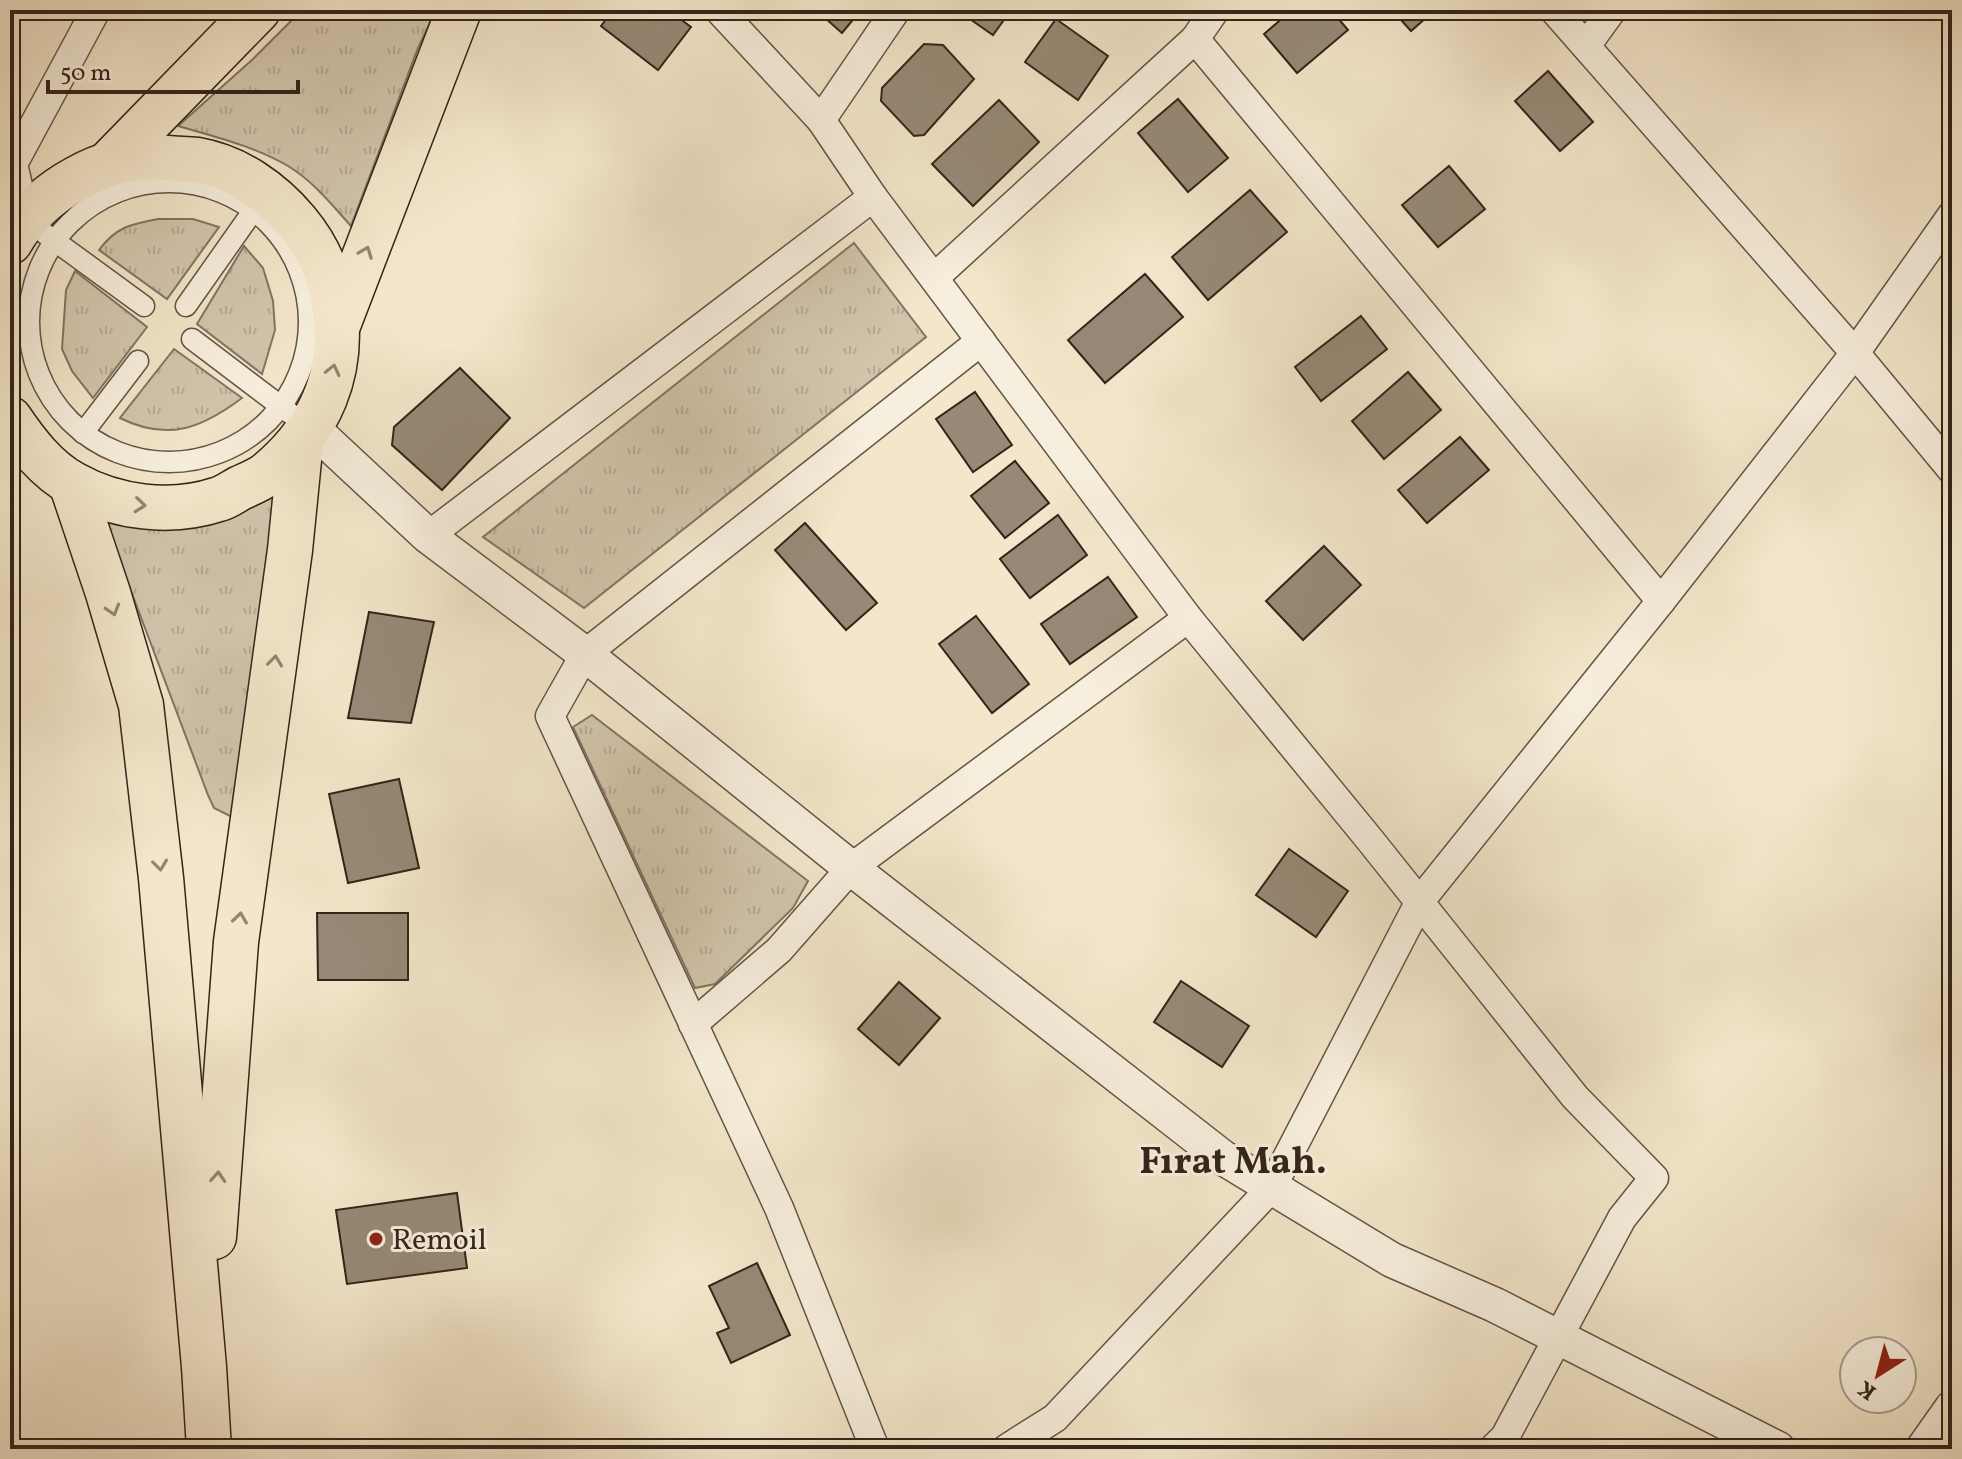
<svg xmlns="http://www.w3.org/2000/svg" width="1962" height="1459" font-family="Vollkorn,serif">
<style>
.grass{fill:url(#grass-tufts);stroke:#827464;stroke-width:2}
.building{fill:#978976;stroke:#33241b;stroke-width:2}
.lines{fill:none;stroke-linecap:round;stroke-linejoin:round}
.pedestrian-casing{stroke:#635447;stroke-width:23}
.minor-casing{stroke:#635447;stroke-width:31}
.tertiary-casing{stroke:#635447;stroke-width:37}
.primary-casing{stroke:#33241b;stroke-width:47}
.pedestrian{stroke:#f7efdd;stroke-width:20}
.minor{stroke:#f7efdd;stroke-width:28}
.tertiary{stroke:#f7efdd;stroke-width:34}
.primary{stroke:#f3e6ca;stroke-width:44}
.oneway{stroke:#938572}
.poi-dot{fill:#8f2418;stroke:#f7efdd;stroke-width:3}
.labels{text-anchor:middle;stroke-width:6;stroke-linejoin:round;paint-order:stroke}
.poi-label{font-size:30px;fill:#33241b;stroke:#f7efdd;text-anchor:start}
.district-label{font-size:38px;font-weight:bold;fill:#33241b;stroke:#f7efdd}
</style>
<defs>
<pattern id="grass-tufts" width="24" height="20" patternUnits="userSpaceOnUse" patternTransform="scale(2)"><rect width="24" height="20" fill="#d2c5ac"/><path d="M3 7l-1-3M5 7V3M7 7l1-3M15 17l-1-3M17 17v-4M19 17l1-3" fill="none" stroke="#b5a993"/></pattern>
</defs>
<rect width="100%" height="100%" fill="#f3e6ca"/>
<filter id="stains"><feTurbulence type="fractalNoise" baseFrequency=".0025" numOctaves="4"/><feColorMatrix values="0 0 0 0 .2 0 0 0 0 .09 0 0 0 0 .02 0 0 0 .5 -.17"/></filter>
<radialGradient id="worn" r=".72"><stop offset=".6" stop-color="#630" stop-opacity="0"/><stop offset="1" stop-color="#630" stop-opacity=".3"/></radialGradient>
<g class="grass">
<path d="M302 10H436L418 48 351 226C332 205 313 181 288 166 254 146 215 137 178 126L253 59Z"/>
<path d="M158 219H193L219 227 167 299 99 250C116 227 131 224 158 219Z"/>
<path d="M854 243 926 337 584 608 483 537Z"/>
<path d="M244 246 263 268 273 301 275 330 262 374 197 324Z"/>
<path d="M75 271 147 327 93 398 72 371 62 349 66 290Z"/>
<path d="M174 349 242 398C202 428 168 442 120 418Z"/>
<path d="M283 491 234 818 214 808 208 795 105 522C138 523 174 527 207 522 234 518 260 504 283 491Z"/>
<path d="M592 715 808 881 793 908 715 984 695 988 573 727Z"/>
</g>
<g class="building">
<path d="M613 10H668L691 27 658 70 601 26Z"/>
<path d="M816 10H861L842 33Z"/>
<path d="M957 10H1011L993 35Z"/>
<path d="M1292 10H1331L1348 30 1297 73 1264 34Z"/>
<path d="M1392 10H1435L1411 31Z"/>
<path d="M1056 19 1108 56 1078 100 1025 62Z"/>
<path d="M924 44 943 45 974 79 924 135 914 136 881 101 882 88Z"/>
<path d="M1548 71 1593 122 1560 151 1515 101Z"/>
<path d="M1178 99 1228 158 1188 192 1138 133Z"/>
<path d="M999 100 1039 142 973 206 932 164Z"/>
<path d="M1449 166 1485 209 1438 247 1402 205Z"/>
<path d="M1250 190 1287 232 1208 300 1172 257Z"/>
<path d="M1145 274 1183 317 1105 383 1068 340Z"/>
<path d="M1361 316 1387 349 1321 401 1295 367Z"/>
<path d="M460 368 510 418 442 490 392 445 394 427Z"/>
<path d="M1408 372 1441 410 1384 459 1352 421Z"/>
<path d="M975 392 1012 445 973 472 936 419Z"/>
<path d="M1460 437 1489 470 1427 523 1398 490Z"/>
<path d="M1015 461 1049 503 1005 538 971 496Z"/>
<path d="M1058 515 1087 555 1030 598 1000 559Z"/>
<path d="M805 523 877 603 846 630 775 550Z"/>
<path d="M1324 546 1361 585 1303 640 1266 601Z"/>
<path d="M1108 577 1137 617 1070 664 1041 624Z"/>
<path d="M369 612 434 622 411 723 348 718Z"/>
<path d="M976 616 1029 684 992 713 939 644Z"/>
<path d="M399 779 419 868 348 883 329 794Z"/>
<path d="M1289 849 1348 891 1316 937 1256 895Z"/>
<path d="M317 913H408V980H318Z"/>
<path d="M1181 981 1249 1026 1222 1067 1154 1022Z"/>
<path d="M899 982 940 1018 899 1065 858 1029Z"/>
<path d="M457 1193 467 1268 347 1284 336 1210Z"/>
<path d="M757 1263 790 1335 731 1363 717 1333 729 1328 709 1286Z"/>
</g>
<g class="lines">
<g class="pedestrian-casing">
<g id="pedestrian">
<circle cx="169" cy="322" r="140"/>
<path d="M44 233 144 306"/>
<path d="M186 306 253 211"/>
<path d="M192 339 291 414"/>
<path d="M83 433 138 361"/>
</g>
</g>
<g class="minor-casing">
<g id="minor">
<path d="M719 10 821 120 873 197 1188 618 1370 840 1575 1097 1654 1178 1622 1218 1505 1437 1493 1449"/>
<path d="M1554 10 1855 353 1952 470"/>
<path d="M1195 39 1661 601"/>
<path d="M1586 46 1612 10"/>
<path d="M821 120 896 10"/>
<path d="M26 220 13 164 96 10"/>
<path d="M935 277 1195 39 1215 10"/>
<path d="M428 536 873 197"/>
<path d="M693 1024 779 950 851 868 1188 618"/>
<path d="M875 1449 779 1208 550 716 585 654 981 341"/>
<path d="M1006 1449 1055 1418 1272 1187 1420 901 1661 601 1855 353 1952 215"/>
</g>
</g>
<g class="tertiary-casing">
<g id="tertiary">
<path d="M311 427 428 536 585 654 851 868 1222 1157 1392 1260 1495 1305 1778 1449"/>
<path d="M1923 1449 1952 1408"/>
</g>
</g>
<g class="primary-casing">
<g id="primary">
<path d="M108 164 258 10"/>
<path d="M10 242C40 190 106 152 167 158 177 159 187 159 197 160 237 167 272 192 297 222 318 247 329 272 334 303 346 372 320 430 267 474 259 480 249 484 240 488 233 492 226 497 219 499 171 515 116 508 73 484 46 469 27 444 10 419"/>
<path d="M338 325 459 10"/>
<path d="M71 483 108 593 141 705 161 878 204 1367 209 1449"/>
<path d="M214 1237 236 942 290 550 301 440"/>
</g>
</g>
<use href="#pedestrian" class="pedestrian"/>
<use href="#minor" class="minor"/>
<use href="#tertiary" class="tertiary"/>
<use href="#primary" class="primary"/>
</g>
<defs><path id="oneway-chevron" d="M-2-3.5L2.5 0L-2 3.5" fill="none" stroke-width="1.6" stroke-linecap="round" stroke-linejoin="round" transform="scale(2)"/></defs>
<g class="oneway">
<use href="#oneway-chevron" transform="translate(366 252) rotate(-69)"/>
<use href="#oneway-chevron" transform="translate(333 370) rotate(-77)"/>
<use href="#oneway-chevron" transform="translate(140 505) rotate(6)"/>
<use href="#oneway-chevron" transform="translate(113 610) rotate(73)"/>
<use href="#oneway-chevron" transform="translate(275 661) rotate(-83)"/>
<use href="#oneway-chevron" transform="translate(160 865) rotate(83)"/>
<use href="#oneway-chevron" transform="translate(240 918) rotate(-82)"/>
<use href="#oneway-chevron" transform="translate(218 1177) rotate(-86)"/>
</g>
<circle class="poi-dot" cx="376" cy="1239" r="8"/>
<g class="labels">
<g class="poi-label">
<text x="392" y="1249">Remoil</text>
</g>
<g class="district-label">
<text x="1233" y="1173">Fırat Mah.</text>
</g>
</g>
<rect width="1962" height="1459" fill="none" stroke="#f3e6ca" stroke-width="40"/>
<rect x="12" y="12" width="1938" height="1435" fill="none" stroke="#33241b" stroke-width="4"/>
<rect x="20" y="20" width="1922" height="1419" fill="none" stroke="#33241b" stroke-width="2"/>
<g transform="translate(1878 1375) rotate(216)"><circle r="38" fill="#f7efdd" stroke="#a99e8f" stroke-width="2"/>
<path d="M0-6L14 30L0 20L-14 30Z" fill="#8f2418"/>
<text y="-12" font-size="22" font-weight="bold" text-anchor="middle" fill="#33241b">K</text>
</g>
<path d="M48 80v12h250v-12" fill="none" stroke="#33241b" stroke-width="4"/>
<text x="60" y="80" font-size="24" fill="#33241b" stroke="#f7efdd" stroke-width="6" paint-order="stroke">50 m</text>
<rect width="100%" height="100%" filter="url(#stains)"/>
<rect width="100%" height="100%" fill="url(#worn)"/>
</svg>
